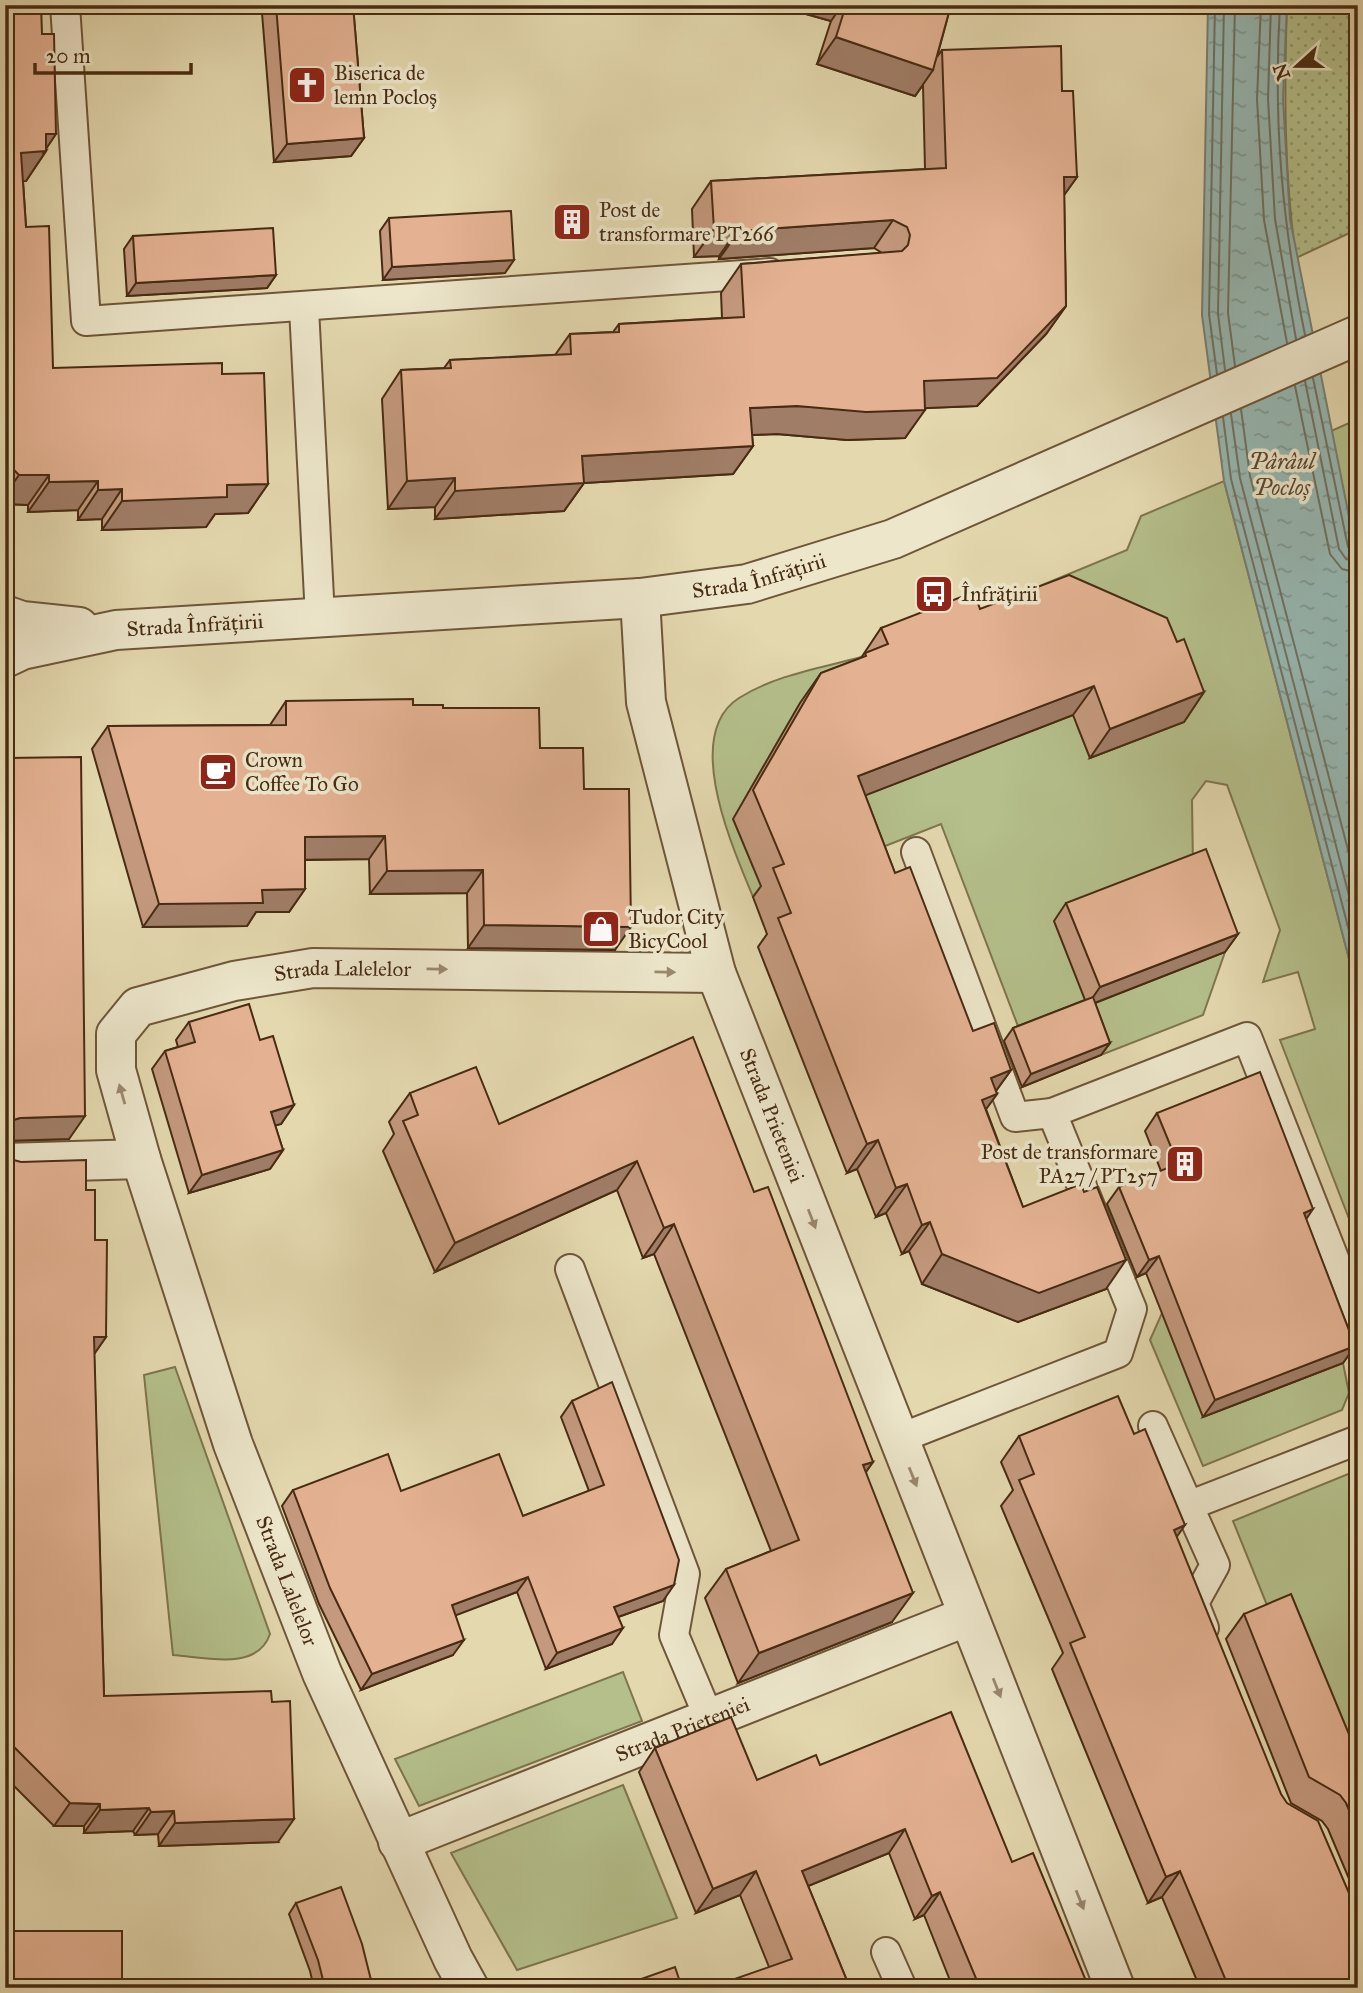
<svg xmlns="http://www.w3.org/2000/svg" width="1363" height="1993" font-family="'IM FELL Great Primer',serif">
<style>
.green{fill:#b4bf8b;stroke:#7e754e;stroke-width:2}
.park{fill:url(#park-dots);stroke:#7e754e;stroke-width:2}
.water{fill:url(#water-ripples);stroke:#778073;stroke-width:2}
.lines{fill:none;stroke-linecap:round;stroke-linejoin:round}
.shore{stroke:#707262;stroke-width:2}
.service-casing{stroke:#6f5639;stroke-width:32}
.minor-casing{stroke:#6f5639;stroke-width:42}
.tertiary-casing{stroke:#6f5639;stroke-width:42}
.service{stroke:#ede6cb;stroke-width:28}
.minor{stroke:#ede6cb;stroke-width:38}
.tertiary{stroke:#ede6cb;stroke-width:38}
.wall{fill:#c4997e;stroke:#482b12;stroke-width:2}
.shaded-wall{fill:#a07d67;stroke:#482b12;stroke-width:2}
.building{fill:#e4b293;stroke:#482b12;stroke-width:2}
.oneway{fill:#9a886e}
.labels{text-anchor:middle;stroke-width:7;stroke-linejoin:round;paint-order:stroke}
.poi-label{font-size:21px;fill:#482b12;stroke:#ede6cb;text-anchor:start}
.street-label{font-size:21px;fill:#482b12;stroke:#ede6cb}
.water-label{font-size:23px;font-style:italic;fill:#584732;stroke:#ede6cb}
</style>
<defs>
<pattern id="park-dots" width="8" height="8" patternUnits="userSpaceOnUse" patternTransform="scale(1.75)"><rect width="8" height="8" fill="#b4bf8b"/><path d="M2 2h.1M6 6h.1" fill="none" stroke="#949b70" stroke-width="1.8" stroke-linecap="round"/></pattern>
<pattern id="water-ripples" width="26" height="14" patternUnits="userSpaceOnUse" patternTransform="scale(1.75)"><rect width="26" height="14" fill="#97b8b3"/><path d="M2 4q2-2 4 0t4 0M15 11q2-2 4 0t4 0" fill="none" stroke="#7d9690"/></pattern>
</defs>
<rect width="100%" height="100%" fill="#e4d8af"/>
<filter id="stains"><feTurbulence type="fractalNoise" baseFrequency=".00286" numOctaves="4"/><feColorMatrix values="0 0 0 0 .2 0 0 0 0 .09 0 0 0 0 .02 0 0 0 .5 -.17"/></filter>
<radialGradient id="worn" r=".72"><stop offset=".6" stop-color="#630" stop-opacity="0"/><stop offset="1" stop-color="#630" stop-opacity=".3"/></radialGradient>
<g class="green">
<path d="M1358 419V562L1331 431Z"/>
<path d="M1224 481 1358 993V1242L1280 1040 1315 1029 1298 972 1263 982 1280 930 1227 785 1206 781 1192 800 1193 867 1225 952 1203 1015 1101 1055 1084 1010 1021 1034 941 824 847 861 837 790 1076 702 1077 725 1090 758 1183 722 953 622 1127 550 1141 516Z"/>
<path d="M861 657 867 674 763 893 753 897C734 850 681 735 739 698 775 675 821 668 861 657Z"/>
<path d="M1162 1313 1203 1417 1343 1363 1349 1393 1342 1410 1203 1466 1150 1340Z"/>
<path d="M175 1367 270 1634C257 1672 205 1657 173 1655L144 1375Z"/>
<path d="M1358 1470V1802L1273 1620 1233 1521Z"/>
<path d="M623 1672 642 1721 419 1806 395 1759Z"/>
<path d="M623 1785 677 1918 517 1970 451 1853Z"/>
</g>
<path class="park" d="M1287 5H1358V229L1296 258C1284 174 1284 90 1287 5Z"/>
<path class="water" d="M1208 5H1287L1283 99 1290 219 1358 562V993L1224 481 1202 315Z"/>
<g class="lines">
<g class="shore">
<path d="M1215 5 1209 314 1217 374"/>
<path d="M1224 5 1218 314 1225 370"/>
<path d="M1235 5 1228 313 1235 366"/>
<path d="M1261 5 1257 99 1264 220 1287 343"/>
<path d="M1271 5 1268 99 1275 219 1296 339"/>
<path d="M1280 5C1273 121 1282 222 1305 335"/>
<path d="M1313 378 1348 547 1358 553"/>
<path d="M1305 381 1339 549 1346 559 1358 562"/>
<path d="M1295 386 1330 554 1342 569 1358 573"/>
<path d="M1241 409 1250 476 1358 888"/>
<path d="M1231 414 1240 478 1358 930"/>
<path d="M1223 417 1231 479 1358 965"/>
</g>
<g class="service-casing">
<g id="service">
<path d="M65 5 86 321 770 273"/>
<path d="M304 308 320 617"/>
<path d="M1052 1113 1247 1037 1358 1319"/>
<path d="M570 1269 685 1574 674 1635 709 1718"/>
<path d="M1153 1426 1215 1565 1194 1603 1204 1628"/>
<path d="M898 1439 1118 1353 1132 1309 1052 1113 1015 1117 916 852"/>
<path d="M1188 1506 1358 1440"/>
<path d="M886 1952 902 1988"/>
</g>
</g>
<g class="minor-casing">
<g id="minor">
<path id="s1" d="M640 598 646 702 716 973 1115 1988"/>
<path d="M5 1163 141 1159"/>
<path id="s2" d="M398 1842 968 1616"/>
<path id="s3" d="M469 1988 453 1959 322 1673 233 1444 141 1159 116 1070V1034L138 1007 234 981 313 968 716 973"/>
</g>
</g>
<g class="tertiary-casing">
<g id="tertiary">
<path d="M5 615 22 621 79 627"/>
<path id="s4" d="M5 658 22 650 116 630 640 598 747 584 893 539 1358 335"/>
</g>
</g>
<use href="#service" class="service"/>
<use href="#minor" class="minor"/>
<use href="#tertiary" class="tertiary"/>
</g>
<g class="wall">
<path d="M5 5 46 148V151L26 181H23L26 227 53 368 222 374 268 484 248 513 215 514 206 527 102 530V519L78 520V510L28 512V505L5 504Z"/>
<path d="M265 5H353L364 138 351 156 274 162 262 13Z"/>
<path d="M774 5H951L937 57 942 50 1062 91 1077 177 1064 195 1066 306 1046 334 977 406 925 408 905 438 847 440 777 434 752 435 753 446 733 474 584 483 564 511 435 519V507L388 509 382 399 401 370 444 368 450 360 555 355 570 334 613 332 619 324 722 318 721 293 741 264 882 253 874 248 719 259V256L694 257 692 209 711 181 925 169 923 85 915 96 817 64 831 21Z"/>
<path d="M389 218 505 273 383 280 380 231Z"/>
<path d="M133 236 276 275 267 288 127 296 124 249Z"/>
<path d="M980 609 1177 642 1204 692 1184 722 1090 758 1073 715 865 795 895 873 973 1031 1011 1070 996 1091 997 1094 986 1109 1023 1207 1106 1289 1018 1322 922 1284 909 1251 902 1254 886 1213 876 1217 857 1169 847 1173 758 947 767 934 753 897 761 886 733 819 800 703 821 673 861 658 881 628Z"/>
<path d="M286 701 413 705 443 708 540 748 584 789 615 950 468 948 467 893 370 894 369 859 305 860V889L289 912H256L247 926 143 927 92 749 108 726 270 725Z"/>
<path d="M6 758 69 1139 5 1141Z"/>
<path d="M1066 903 1238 934 1225 952 1095 1003 1110 1043 1101 1055 1022 1087 1004 1041 1013 1028 1085 1000 1054 921Z"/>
<path d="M189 1022 260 1040 294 1105 281 1124 275 1125 283 1150 270 1169 189 1193 152 1069 165 1051 178 1047 176 1040Z"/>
<path d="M410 1093 499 1124 754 1192 873 1462 866 1472 892 1622 738 1683 705 1598 726 1569 771 1551 654 1254 643 1258 617 1190 435 1272 383 1151 394 1134 389 1122Z"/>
<path d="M1157 1113 1306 1220 1355 1346 1343 1363 1203 1417 1146 1273 1137 1277 1107 1204 1119 1187 1161 1171 1145 1131Z"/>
<path d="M5 1154 10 1159 86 1190 95 1240 106 1337 94 1354 104 1696 278 1842 159 1846 158 1834 135 1835 133 1831 84 1833V1826H54L5 1777Z"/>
<path d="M572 1401 663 1601 618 1617 612 1644 546 1669 517 1592 455 1615 453 1655 361 1690 319 1604 282 1506 293 1490 401 1491 523 1516 589 1491 561 1417Z"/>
<path d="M1019 1436 1176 1537 1358 1988H1200L1162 1897 1148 1903 1052 1669 1063 1653 1001 1506 1013 1490 1001 1462Z"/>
<path d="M1244 1614 1358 1756V1900L1328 1829 1322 1821 1291 1803 1226 1639Z"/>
<path d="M655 1748 757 1780 820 1765 1012 1862 1089 1988H953L924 1915 915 1919 889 1853 808 1886 850 1988 769 1967 740 1895 696 1913 639 1772Z"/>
<path d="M296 1903 373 1988H314L310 1971 289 1914Z"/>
<path d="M13 1931 122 1982 5 1988V1942Z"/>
</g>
<g class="shaded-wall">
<path d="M774 5H842L831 21Z"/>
<path d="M836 37 933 70 915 96 817 64Z"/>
<path d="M46 134H56L44 152 46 151 26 181 5 182 21 153Z"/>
<path d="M364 138 351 156 274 162 287 144Z"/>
<path d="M1064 177H1077L1057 205Z"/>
<path d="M893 220 874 248 719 259 739 231Z"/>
<path d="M739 228 719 256 694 257 714 229Z"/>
<path d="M514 260 505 273 383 280 392 267Z"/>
<path d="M276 275 267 288 127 296 136 283Z"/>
<path d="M1066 306 1046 334 977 406 904 409 924 381Z"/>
<path d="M797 406 925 410 905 438 847 440 777 434 730 436 750 408Z"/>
<path d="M753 446 733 474 584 483 564 511 435 519 455 491 582 456Z"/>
<path d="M19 475H49L28 505 5 504V495Z"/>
<path d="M455 478 435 507 388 509 407 481Z"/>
<path d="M98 481 78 510 28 512 49 482Z"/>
<path d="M268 484 248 513 215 514 206 527 102 530 122 501 227 485Z"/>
<path d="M122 489 102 519 78 520 98 490Z"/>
<path d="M1094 686 1073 715 838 806 858 776Z"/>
<path d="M1204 692 1184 722 1090 758 1110 729Z"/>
<path d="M385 836 369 859 288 860 305 837Z"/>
<path d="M483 870 467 893 370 894 387 871Z"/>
<path d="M305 889 289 912H256L247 926 143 927 159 904 262 890Z"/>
<path d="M484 925 631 927 615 950 468 948Z"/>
<path d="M1238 934 1225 952 1087 1006 1100 987Z"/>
<path d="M1110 1043 1101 1055 1022 1087 1031 1074Z"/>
<path d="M1011 1070 993 1095 997 1094 976 1123 962 1129 991 1078Z"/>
<path d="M294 1105 281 1124 258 1130 271 1112Z"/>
<path d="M85 1116 69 1139 5 1141V1126L10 1121 20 1118Z"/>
<path d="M878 1140 857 1169 847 1173 867 1144Z"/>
<path d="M283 1150 270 1169 189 1193 202 1175Z"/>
<path d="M637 1161 617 1190 435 1272 455 1243Z"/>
<path d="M907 1184 886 1213 876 1217 896 1188Z"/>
<path d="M1313 1209 1301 1227 1304 1213Z"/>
<path d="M930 1222 909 1251 902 1254 922 1225Z"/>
<path d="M674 1224 654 1254 643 1258 664 1228Z"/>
<path d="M942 1254 1126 1260 1106 1289 1018 1322 922 1284Z"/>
<path d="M1159 1256 1146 1273 1137 1277 1149 1260Z"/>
<path d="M94 1337H106L90 1360Z"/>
<path d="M1355 1346 1343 1363 1203 1417 1215 1400Z"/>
<path d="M873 1462 852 1491 863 1465Z"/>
<path d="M1185 1525 1167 1551 1174 1530Z"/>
<path d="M528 1577 517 1592 441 1621 452 1605Z"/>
<path d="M674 1585 663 1601 604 1622 614 1607Z"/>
<path d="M913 1593 892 1622 738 1683 759 1653Z"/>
<path d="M623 1628 612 1644 546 1669 557 1653Z"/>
<path d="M464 1640 453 1655 361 1690 372 1674Z"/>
<path d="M70 1803 100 1804 84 1826H54Z"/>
<path d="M149 1808 133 1831 84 1833 100 1810Z"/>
<path d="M174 1811 158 1834 135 1835 151 1812Z"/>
<path d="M294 1819 278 1842 159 1846 175 1823Z"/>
<path d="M905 1829 889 1853 786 1895 802 1871Z"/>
<path d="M756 1871 740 1895 696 1913 713 1889Z"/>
<path d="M1180 1871 1162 1897 1148 1903 1166 1877Z"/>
<path d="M940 1892 924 1915 915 1919 932 1896Z"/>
</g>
<g class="building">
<path d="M5 5H41L42 34H54L56 134H46V151L21 153 26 227 49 226 53 368 222 363V374L264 373 268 484 227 485V497L122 501V489L98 490V481L49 482V475H19L5 461Z"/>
<path d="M276 5H353L364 138 287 144Z"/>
<path d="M846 5H951L933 70 836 37Z"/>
<path d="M1061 46 1062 91H1073L1077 177H1064L1066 306 997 378 924 381 925 410 866 412 797 406 750 408 753 446 582 456 584 483 455 491V478L407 481 401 370 451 368 450 360 571 354 570 334 619 332V324L744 317 741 264 902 251 908 245 910 235 907 227 893 220 739 231V228L714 229 711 181 946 168 942 50Z"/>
<path d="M511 211 514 260 392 267 389 218Z"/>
<path d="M273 228 276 275 136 283 133 236Z"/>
<path d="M1069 575 1167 618 1177 642 1184 639 1204 692 1110 729 1094 686 858 776 895 873 910 867 973 1031 994 1023 1011 1070 991 1078 997 1094 982 1100 1023 1207 1081 1184 1084 1192 1097 1187 1126 1260 1039 1293 942 1254 930 1222 922 1225 907 1184 896 1188 878 1140 867 1144 778 918 791 913 773 868 784 864 753 790 821 673 866 656 865 653 888 644 881 628 974 592 980 609Z"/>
<path d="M413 699V705H443V708H539L540 748H583L584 789H629L631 927 484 925 483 870 387 871 385 836 305 837V889L262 890 263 903 159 904 108 726 286 725V701Z"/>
<path d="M81 757 85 1116 20 1118 10 1121 5 1126V882H7L6 758Z"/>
<path d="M1206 849 1238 934 1100 987 1066 903Z"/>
<path d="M1093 997 1110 1043 1031 1074 1013 1028Z"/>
<path d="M249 1004 260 1040 273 1036 294 1105 271 1112 283 1150 202 1175 165 1051 195 1042 189 1022Z"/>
<path d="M693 1037 754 1192 768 1187 873 1462 863 1465 913 1593 759 1653 726 1569 799 1540 674 1224 664 1228 637 1161 455 1243 403 1121 418 1115 410 1093 476 1067 499 1124Z"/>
<path d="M1260 1072 1313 1209 1304 1213 1355 1346 1215 1400 1159 1256 1149 1260 1119 1187 1178 1164 1157 1113Z"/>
<path d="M5 1154 10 1159 21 1162 86 1160V1190H95V1240H107L106 1337H94L104 1696 271 1691 272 1702 290 1701 294 1819 175 1823 174 1811 151 1812 149 1808 100 1810V1804L70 1803 5 1738Z"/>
<path d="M612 1382 679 1560 674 1585 614 1607 623 1628 557 1653 528 1577 452 1605 464 1640 372 1674 330 1588 293 1490 388 1454 401 1491 499 1454 523 1516 604 1485 572 1401Z"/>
<path d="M1118 1396 1134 1434 1145 1429 1185 1525 1174 1530 1281 1794 1287 1803 1318 1821 1358 1914V1988H1229L1180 1871 1166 1877 1070 1643 1085 1637 1019 1480 1034 1474 1019 1436Z"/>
<path d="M1291 1594 1358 1756V1831L1346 1803 1340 1795 1309 1777 1244 1614Z"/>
<path d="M951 1712 1012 1862 1033 1853 1089 1988H980L940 1892 932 1896 905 1829 802 1871 850 1988H709L792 1959 756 1871 713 1889 655 1748 731 1717 757 1780 816 1755 820 1765Z"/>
<path d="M341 1887 362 1944 373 1988H325L318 1960 296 1903Z"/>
<path d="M13 1931H122V1982L134 1981V1988H5V1981H13Z"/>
<path d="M675 1967 682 1988H616Z"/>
</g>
<defs><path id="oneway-solid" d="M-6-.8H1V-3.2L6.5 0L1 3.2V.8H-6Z" transform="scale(1.75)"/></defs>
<g class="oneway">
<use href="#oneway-solid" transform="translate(437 969) rotate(1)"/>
<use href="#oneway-solid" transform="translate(665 972) rotate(1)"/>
<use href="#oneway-solid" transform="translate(122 1094) rotate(-106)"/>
<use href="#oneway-solid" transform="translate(812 1219) rotate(69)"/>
<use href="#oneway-solid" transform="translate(913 1477) rotate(68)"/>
<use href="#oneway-solid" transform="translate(997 1688) rotate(68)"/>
<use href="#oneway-solid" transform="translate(1080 1900) rotate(68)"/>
</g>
<defs>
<g id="church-square" transform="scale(2.0125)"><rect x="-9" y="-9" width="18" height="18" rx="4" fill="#8f2418" stroke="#ede6cb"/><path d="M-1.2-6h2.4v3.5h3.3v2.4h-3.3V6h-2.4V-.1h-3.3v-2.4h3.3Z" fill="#fff"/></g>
<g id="building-square" transform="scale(2.0125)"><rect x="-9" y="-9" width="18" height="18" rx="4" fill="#8f2418" stroke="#ede6cb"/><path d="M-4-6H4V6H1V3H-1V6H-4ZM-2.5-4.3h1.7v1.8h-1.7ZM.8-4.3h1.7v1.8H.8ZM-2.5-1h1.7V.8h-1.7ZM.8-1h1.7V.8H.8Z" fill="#fff"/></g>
<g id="bus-square" transform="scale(2.0125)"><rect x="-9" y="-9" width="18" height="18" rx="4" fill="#8f2418" stroke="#ede6cb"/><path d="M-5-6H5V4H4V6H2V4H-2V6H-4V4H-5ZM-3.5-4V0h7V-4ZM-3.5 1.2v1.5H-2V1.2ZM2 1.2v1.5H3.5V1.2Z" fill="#fff"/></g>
<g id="cafe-square" transform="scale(2.0125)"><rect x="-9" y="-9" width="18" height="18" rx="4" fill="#8f2418" stroke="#ede6cb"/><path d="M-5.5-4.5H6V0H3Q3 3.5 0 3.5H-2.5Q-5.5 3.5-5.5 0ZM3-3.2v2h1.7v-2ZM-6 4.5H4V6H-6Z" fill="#fff"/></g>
<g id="shop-square" transform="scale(2.0125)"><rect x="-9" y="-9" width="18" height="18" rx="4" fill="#8f2418" stroke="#ede6cb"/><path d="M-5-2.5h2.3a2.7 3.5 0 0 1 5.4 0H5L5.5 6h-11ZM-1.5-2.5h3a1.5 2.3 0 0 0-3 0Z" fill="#fff"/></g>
</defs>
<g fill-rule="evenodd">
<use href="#church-square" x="307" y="85"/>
<use href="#building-square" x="572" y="222"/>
<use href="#bus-square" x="934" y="594"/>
<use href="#cafe-square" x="218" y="772"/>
<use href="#shop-square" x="601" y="929"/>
<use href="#building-square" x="1185" y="1164"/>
</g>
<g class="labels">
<g class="poi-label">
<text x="334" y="80">Biserica de<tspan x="334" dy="24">lemn Pocloș</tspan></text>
<text x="599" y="217">Post de<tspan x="599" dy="24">transformare PT266</tspan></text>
<text x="961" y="601">Înfrățirii</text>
<text x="245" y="767">Crown<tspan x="245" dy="24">Coffee To Go</tspan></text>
<text x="628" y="924">Tudor City<tspan x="628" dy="24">BicyCool</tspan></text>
<text x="1158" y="1159" text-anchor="end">Post de transformare<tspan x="1158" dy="24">PA27 / PT257</tspan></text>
</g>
<g class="street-label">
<text dy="7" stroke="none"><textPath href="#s4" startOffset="761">Strada Înfrățirii</textPath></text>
<text dy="7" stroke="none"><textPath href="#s4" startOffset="194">Strada Înfrățirii</textPath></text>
<text dy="7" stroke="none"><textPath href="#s3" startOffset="1265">Strada Lalelelor</textPath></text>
<text dy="7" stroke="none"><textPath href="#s1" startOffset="537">Strada Prieteniei</textPath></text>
<text transform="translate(287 1581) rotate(69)" y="7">Strada Lalelelor</text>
<text dy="7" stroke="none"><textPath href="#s2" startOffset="306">Strada Prieteniei</textPath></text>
</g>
<g class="water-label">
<text x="1282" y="469">Pârâul<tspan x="1282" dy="26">Pocloș</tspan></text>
</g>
</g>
<rect width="1363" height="1993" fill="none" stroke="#e4d8af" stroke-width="28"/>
<rect x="7" y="7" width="1349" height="1979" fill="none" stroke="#482b12" stroke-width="3.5"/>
<rect x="14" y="14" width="1335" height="1965" fill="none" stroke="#482b12" stroke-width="2"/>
<g transform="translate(1297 66) rotate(249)" stroke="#ede6cb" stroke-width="5" paint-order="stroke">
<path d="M0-5L12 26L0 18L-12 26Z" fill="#482b12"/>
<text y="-10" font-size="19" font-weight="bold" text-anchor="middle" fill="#482b12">N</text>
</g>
<path d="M35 63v10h156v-10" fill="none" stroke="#482b12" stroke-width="3.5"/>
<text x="46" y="63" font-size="21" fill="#482b12" stroke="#ede6cb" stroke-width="5" paint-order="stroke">20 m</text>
<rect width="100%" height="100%" filter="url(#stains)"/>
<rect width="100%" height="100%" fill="url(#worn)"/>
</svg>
